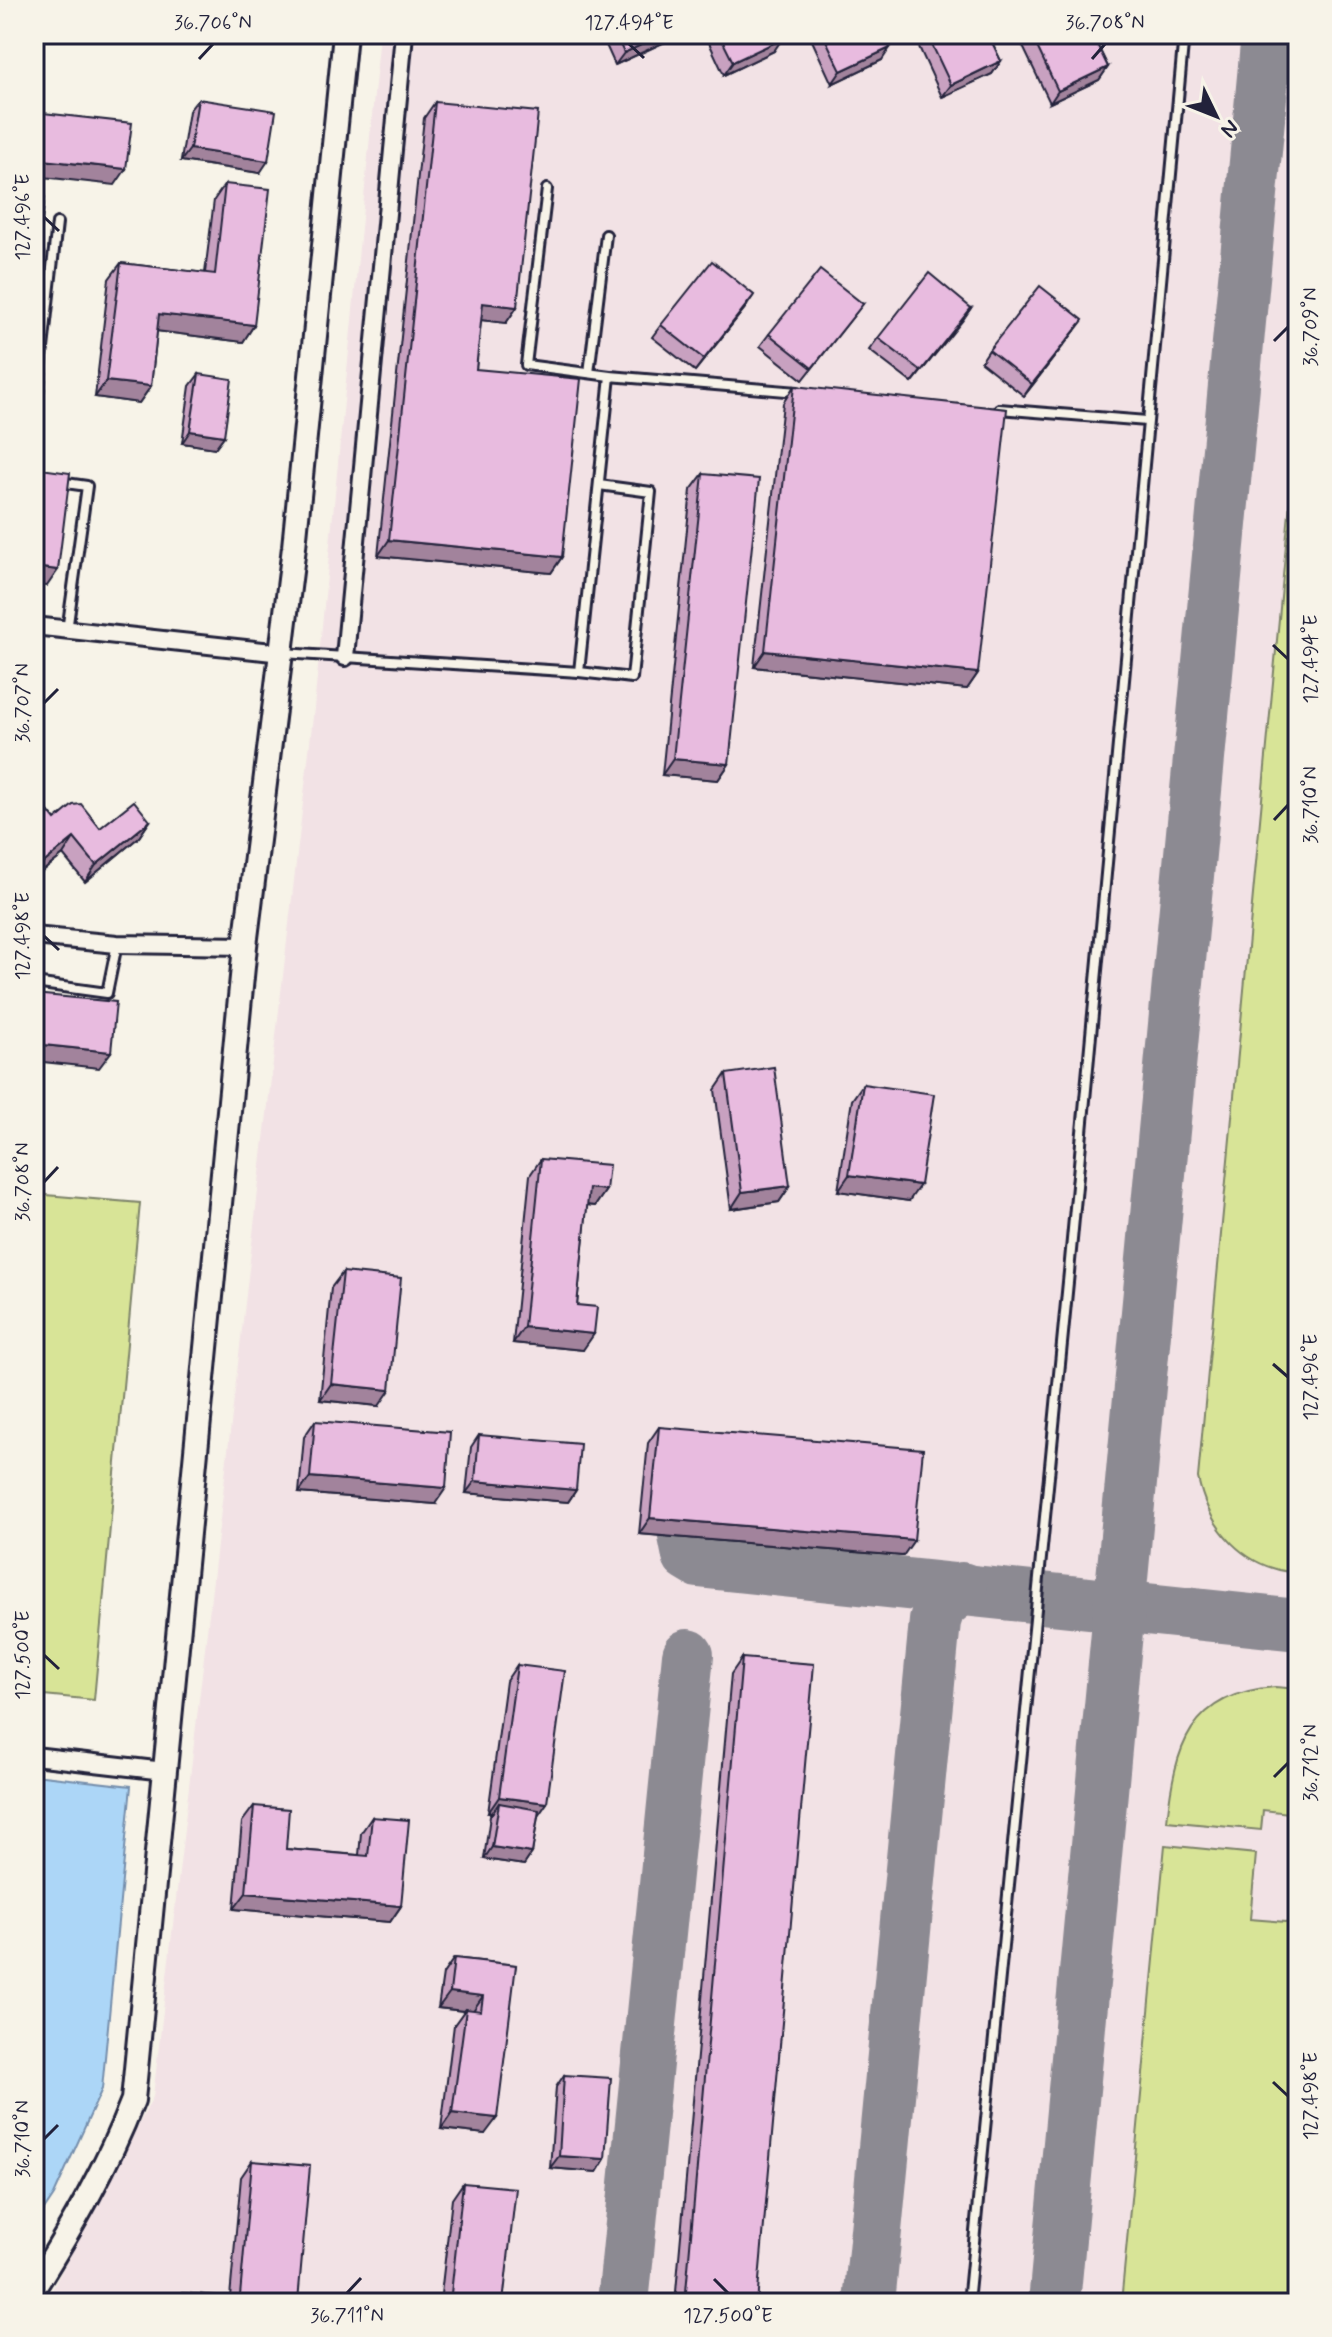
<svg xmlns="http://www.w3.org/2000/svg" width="1332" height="2337" font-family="Mynerve,sans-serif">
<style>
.built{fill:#f2e2e5}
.green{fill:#d8e497;stroke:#7d8369;stroke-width:2}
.water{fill:#acd6f7;stroke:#758eac;stroke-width:2}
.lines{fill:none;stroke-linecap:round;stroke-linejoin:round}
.taxiway{stroke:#8c8a92;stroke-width:52}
.lane-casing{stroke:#22223b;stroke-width:14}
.street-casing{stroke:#22223b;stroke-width:22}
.secondary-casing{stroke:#22223b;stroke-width:28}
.lane{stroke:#f7f3e8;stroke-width:8}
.street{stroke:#f7f3e8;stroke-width:16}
.secondary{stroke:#f7f3e8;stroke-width:22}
.wall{fill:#c8a1c0;stroke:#22223b;stroke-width:2}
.shaded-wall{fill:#a2839c;stroke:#22223b;stroke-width:2}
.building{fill:#e8bbdf;stroke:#22223b;stroke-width:2}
.ticks{fill:none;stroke:#22223b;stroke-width:3}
.neatline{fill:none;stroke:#22223b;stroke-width:3}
.ticks-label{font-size:20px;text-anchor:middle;fill:#22223b}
</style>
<rect width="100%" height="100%" fill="#f7f3e8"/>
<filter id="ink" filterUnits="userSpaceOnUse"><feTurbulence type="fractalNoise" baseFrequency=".0125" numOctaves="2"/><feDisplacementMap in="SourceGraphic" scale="16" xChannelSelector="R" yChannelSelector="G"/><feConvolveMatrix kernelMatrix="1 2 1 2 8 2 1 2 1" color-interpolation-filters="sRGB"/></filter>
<g filter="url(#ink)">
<path class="built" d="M380 34H1298V2303H45L153 2097 314 708Z"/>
<g class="green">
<path d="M1298 417V1573C1244 1569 1209 1529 1198 1478Z"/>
<path d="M34 1194 140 1203 94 1700 34 1694Z"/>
<path d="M1275 1687 1298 1689V1814L1263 1810 1261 1830 1167 1821C1175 1748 1189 1693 1275 1687Z"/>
<path d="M1165 1845 1256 1854 1250 1919 1298 1923V2303H1121Z"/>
</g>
<path class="water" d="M34 1775 131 1786 102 2089 54 2195 34 2225Z"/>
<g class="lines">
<g class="taxiway">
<path d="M684 1536 688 1556 698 1562 1298 1625"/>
<path d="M623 2303 688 1655"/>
<path d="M869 2303 935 1621 940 1606 962 1588"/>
<path d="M1054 2303 1267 34"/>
</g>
<g class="lane-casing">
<g id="lane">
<path d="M547 189 526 365 610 376 798 392"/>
<path d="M589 373 606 235"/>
<path d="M999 409 1147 421"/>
<path d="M34 429 57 223"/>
<path d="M59 482 87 486 67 631"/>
<path d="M283 653 579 672 610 376"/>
<path d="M579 672 632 678 651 492 599 485"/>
<path d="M34 983 107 993 117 944"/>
<path d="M968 2303 1069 1272 1184 34"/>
</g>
</g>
<g class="street-casing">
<g id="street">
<path d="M34 626 282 653"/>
<path d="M345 657 404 34"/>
<path d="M34 936 117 944 245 946"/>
<path d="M34 1756 164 1771"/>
</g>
</g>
<g class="secondary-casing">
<path id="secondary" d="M34 2288C72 2227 107 2167 133 2100L245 946 294 547 345 34"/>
</g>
<use href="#lane" class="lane"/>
<use href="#street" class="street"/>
<use href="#secondary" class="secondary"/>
</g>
<g class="wall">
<path d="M601 34H670L665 42 615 65Z"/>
<path d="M705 34H780L774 51 724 75Z"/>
<path d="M809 34H884L882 60 832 84Z"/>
<path d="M913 34H988L1001 61 992 74 942 97Z"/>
<path d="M1017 34H1092L1108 67 1099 80 1050 103Z"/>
<path d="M198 99 260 173 181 161 189 111Z"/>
<path d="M435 102 517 307 506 323 481 320 476 369 562 557 551 573 378 556 424 118Z"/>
<path d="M225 184 254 325 243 342 157 331 151 386 139 403 95 397 109 279 121 263 205 273 214 200Z"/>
<path d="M863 304 803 380 760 346 769 334Z"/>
<path d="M746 307 695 371 652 337 661 325Z"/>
<path d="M971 308 912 383 869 350 878 338Z"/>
<path d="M1074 332 1024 396 981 362 989 350Z"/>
<path d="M199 374 224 436 215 448 182 443 190 386Z"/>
<path d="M794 386 978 673 967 689 754 667 783 403Z"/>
<path d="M703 474 729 764 718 780 662 775 691 490Z"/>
<path d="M34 794 55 820 100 828 150 821 139 837 85 882 63 855 34 878Z"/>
<path d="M726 1074 790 1186 779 1202 731 1209 715 1090Z"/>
<path d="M863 1084 909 1201 838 1191 852 1100Z"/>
<path d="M541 1159 606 1190 595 1206 587 1205 577 1305 583 1350 513 1343 530 1175Z"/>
<path d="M343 1272 379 1406 320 1400 331 1288Z"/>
<path d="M315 1421 435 1504 299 1493 304 1437Z"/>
<path d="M659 1427 903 1556 639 1534 648 1443Z"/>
<path d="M479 1435 576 1490 568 1502 466 1493 471 1447Z"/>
<path d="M742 1658 757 2303H675L731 1674Z"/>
<path d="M517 1665 538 1816 532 1853 524 1865 484 1859 490 1816 492 1813H488L506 1681Z"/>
<path d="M254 1806 286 1849 359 1855 361 1833 372 1817 401 1906 390 1922 234 1909 242 1822Z"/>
<path d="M454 1958 516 1965 485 2134 441 2129 454 2025 464 2011 438 2008 443 1974Z"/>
<path d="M564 2075 605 2159 597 2172 550 2168 556 2087Z"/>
<path d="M252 2161 298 2301 296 2303H174L181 2293 230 2297 241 2177Z"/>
<path d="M463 2183 503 2303H440L452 2199Z"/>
</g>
<g class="shaded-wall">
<path d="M664 34H670L665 42 615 65 624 53Z"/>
<path d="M782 39 774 51 724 75 733 62Z"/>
<path d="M890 48 882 60 832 84 841 71Z"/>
<path d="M1001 61 992 74 942 97 951 85Z"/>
<path d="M1108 67 1099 80 1050 103 1058 91Z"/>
<path d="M190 149 268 161 260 173 181 161Z"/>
<path d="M34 159 126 169 115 185 34 176Z"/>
<path d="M754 295 746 307 695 371 704 359Z"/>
<path d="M483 303 517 307 506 323 472 319Z"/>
<path d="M971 308 963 320 912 383 921 371Z"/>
<path d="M159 314 254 325 243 342 148 330Z"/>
<path d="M1083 320 1074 332 1024 396 1032 384Z"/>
<path d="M106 381 151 386 139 403 95 397Z"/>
<path d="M190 431 224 436 215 448 182 443Z"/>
<path d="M389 540 562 557 551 573 378 556Z"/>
<path d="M34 567 58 570 47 586 34 585Z"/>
<path d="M765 651 978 673 967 689 754 667Z"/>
<path d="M673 759 729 764 718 780 662 775Z"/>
<path d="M150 821 139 837 85 882 96 865Z"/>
<path d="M74 838 63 855 34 878V876L42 864Z"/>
<path d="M34 1044 111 1052 99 1068 34 1061Z"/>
<path d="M849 1175 920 1185 909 1201 838 1191Z"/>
<path d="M790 1186 779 1202 731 1209 742 1192Z"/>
<path d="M589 1188 606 1190 595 1206 578 1204Z"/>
<path d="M524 1327 594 1334 583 1350 513 1343Z"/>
<path d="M331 1384 390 1390 379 1406 320 1400Z"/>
<path d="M310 1477 446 1488 435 1504 299 1493Z"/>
<path d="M475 1481 576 1490 568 1502 466 1493Z"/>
<path d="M650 1518 914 1540 903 1556 639 1534Z"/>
<path d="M499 1797 547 1803 536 1819 499 1803 492 1813H488Z"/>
<path d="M492 1847 532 1853 524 1865 484 1859Z"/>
<path d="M246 1893 401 1906 390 1922 234 1909Z"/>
<path d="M450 1992 483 1996 472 2012 466 2009 464 2011 438 2008Z"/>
<path d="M452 2113 497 2118 485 2134 441 2129Z"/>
<path d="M559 2156 605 2159 597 2172 550 2168Z"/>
<path d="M240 2296 298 2301 296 2303H234Z"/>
</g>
<g class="building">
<path d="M615 34H664L624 53Z"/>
<path d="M719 34H780L782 39 733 62Z"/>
<path d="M823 34H884L890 48 841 71Z"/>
<path d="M927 34H988L1001 61 951 85Z"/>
<path d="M1031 34H1092L1108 67 1058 91Z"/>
<path d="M198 99 276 111 268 161 190 149Z"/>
<path d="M435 102 538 112 517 307 483 303 476 369 581 379 562 557 389 540Z"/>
<path d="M34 112 132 123 126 169 34 159Z"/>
<path d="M225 184 270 189 254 325 159 314 151 386 106 381 121 263 215 274Z"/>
<path d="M34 194 45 195 34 292Z"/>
<path d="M712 261 754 295 704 359 661 325Z"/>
<path d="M820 270 863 304 812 368 769 334Z"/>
<path d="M929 273 971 308 921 371 878 338Z"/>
<path d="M1040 286 1083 320 1032 384 989 350Z"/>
<path d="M199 374 232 379 224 436 190 431Z"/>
<path d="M794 386 1007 409 978 673 765 651Z"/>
<path d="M34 468 70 473 58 570 34 567Z"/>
<path d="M703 474 759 479 729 764 673 759Z"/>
<path d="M34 794 55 820 73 805 81 804 100 828 134 801 150 821 96 865 74 838 42 864 34 855Z"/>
<path d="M34 994 116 1002 111 1052 34 1044Z"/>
<path d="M774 1067 790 1186 742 1192 726 1074Z"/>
<path d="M863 1084 934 1094 920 1185 849 1175Z"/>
<path d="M541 1159 609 1165 606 1190 589 1188 577 1305 597 1307 594 1334 524 1327Z"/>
<path d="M343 1272 401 1278 390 1390 331 1384Z"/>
<path d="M315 1421 450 1432 446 1488 310 1477Z"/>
<path d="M659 1427 923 1449 914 1540 650 1518Z"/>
<path d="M479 1435 580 1444 576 1490 475 1481Z"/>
<path d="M742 1658 814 1664 757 2303H685Z"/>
<path d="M517 1665 565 1671 547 1803 499 1797Z"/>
<path d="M499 1803 539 1810 532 1853 492 1847Z"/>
<path d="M254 1806 289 1809 286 1849 368 1856 372 1817 409 1820 401 1906 246 1893Z"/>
<path d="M454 1958 516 1965 497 2118 452 2113 466 2009 481 2011 483 1996 450 1992Z"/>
<path d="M564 2075 611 2078 605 2159 559 2156Z"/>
<path d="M252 2161 310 2166 298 2301 240 2296Z"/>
<path d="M463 2183 516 2188 503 2303H450Z"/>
<path d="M181 2293 288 2303H180Z"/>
</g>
</g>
<path class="ticks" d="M629 44 644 58M199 59 213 44M1092 59 1105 44M44 217 59 231M1274 341 1288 327M1273 645 1288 659M44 703 58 689M1274 820 1288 805M44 936 59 950M44 1182 58 1167M1273 1364 1288 1377M44 1655 59 1669M1274 1777 1288 1763M1273 2082 1288 2096M44 2139 58 2125M714 2279 728 2293M347 2293 361 2278"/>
<rect width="1332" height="2337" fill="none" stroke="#f7f3e8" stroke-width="88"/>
<g transform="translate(1216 116) rotate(133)" stroke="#f7f3e8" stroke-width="6" paint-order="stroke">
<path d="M0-6L14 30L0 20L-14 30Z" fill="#22223b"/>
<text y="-12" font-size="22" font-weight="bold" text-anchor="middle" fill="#22223b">N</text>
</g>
<rect x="44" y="44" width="1244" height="2249" class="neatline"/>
<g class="ticks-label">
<text x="213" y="29">36.706°N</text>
<text x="629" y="29">127.494°E</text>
<text x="1105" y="29">36.708°N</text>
<text transform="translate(22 217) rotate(-90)" y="7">127.496°E</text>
<text transform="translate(1310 327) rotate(-90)" y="7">36.709°N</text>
<text transform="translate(1310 659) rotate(-90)" y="7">127.494°E</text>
<text transform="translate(22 703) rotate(-90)" y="7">36.707°N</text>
<text transform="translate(1310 805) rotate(-90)" y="7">36.710°N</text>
<text transform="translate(22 936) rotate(-90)" y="7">127.498°E</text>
<text transform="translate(22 1182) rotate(-90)" y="7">36.708°N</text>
<text transform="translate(1310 1377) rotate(-90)" y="7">127.496°E</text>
<text transform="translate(22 1655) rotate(-90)" y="7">127.500°E</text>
<text transform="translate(1310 1763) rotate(-90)" y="7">36.712°N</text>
<text transform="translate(1310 2096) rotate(-90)" y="7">127.498°E</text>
<text transform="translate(22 2139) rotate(-90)" y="7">36.710°N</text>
<text x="347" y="2322">36.711°N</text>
<text x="728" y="2322">127.500°E</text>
</g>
</svg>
